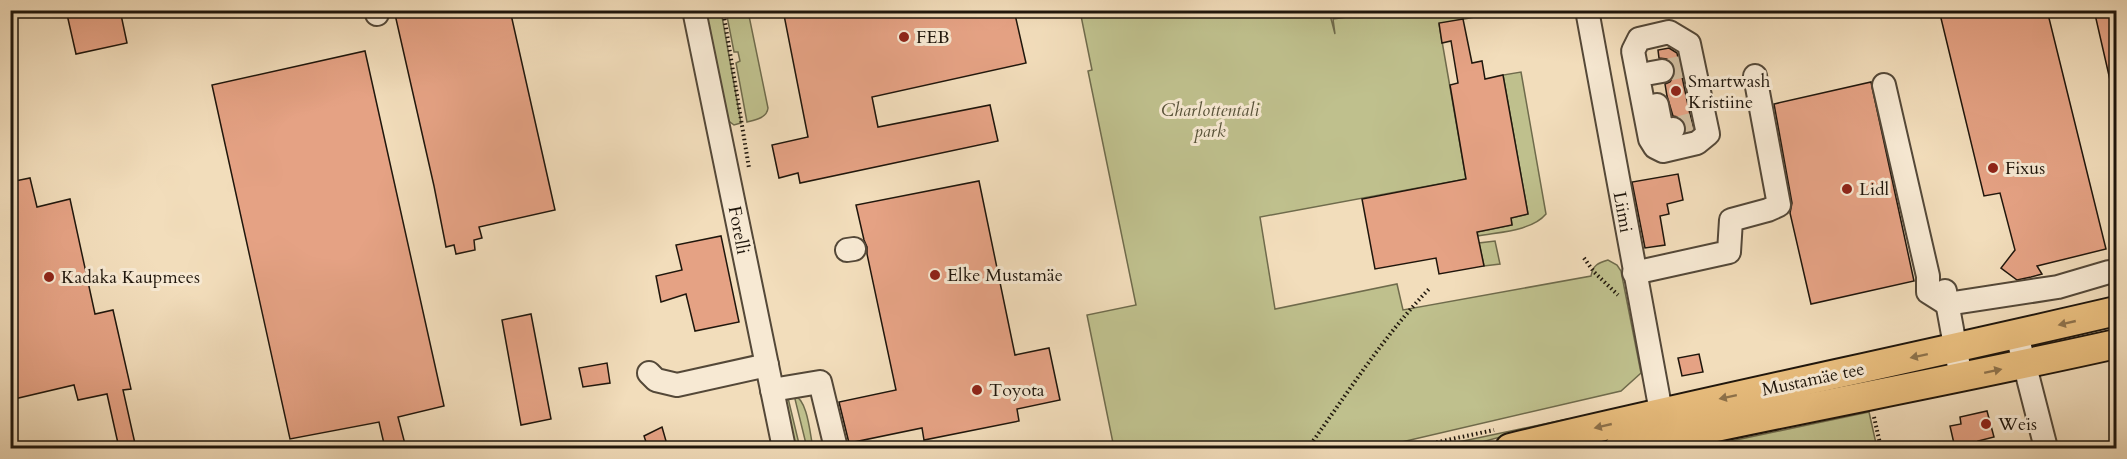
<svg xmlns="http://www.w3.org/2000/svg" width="2127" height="459" font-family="Cardo,serif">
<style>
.green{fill:#bfc08d;stroke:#6f6b4c;stroke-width:1.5}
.building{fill:#e5a284;stroke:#1f160c;stroke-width:1.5}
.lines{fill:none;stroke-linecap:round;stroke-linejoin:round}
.minor-tunnel{stroke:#d2bfa1;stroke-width:22;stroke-dasharray:22 11;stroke-linecap:butt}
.minor-casing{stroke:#544838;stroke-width:26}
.major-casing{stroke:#1f160c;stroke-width:32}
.path{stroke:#1f160c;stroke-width:4;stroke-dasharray:1.5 3;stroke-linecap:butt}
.minor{stroke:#f7e9d3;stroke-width:22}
.major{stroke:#e9be7e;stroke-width:28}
.oneway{fill:#8e724b}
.poi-dot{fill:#8f2418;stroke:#f7e9d3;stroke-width:2}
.labels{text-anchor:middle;stroke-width:6;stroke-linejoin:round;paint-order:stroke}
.poi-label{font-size:18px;fill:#1f160c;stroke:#f7e9d3;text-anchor:start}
.park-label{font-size:18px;font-style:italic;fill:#575239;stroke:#f7e9d3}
.street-label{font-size:18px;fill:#1f160c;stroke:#f7e9d3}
</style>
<rect width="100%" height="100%" fill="#f2ddbb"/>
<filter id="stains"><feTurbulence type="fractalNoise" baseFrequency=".00333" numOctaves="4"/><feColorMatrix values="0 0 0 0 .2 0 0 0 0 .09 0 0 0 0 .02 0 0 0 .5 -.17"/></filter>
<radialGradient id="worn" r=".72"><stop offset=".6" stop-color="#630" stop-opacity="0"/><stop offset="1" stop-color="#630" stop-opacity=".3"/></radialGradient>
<g class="green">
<path d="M702 11H721L741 123 734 125 726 119Z"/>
<path d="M726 11H748L768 108C767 118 755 120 747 122L736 63 740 61 738 52H734Z"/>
<path d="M1080 11H1329L1335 34 1333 19 1391 11H1505L1439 24 1466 179 1260 217 1275 309 1397 284 1403 310 1591 276C1593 265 1598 263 1608 260L1617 265 1621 271 1641 373 1621 391 1376 448H1114L1087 315 1136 305 1088 71 1092 70Z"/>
<path d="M1521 72 1546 214C1532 231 1499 232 1478 236L1477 232 1512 225 1511 218 1528 214 1503 75Z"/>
<path d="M1495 241 1500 264 1484 266 1479 243Z"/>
<path d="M794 395C808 400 810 435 813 448H807Z"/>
<path d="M788 398 800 448H796L785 403Z"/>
<path d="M1869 412 1877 448H1698Z"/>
<path d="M1568 419 1459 448H1430Z"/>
</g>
<g class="building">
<path d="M66 10H120L127 43 76 54Z"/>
<path d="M394 10H510L555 210 479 227 482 238 474 240 475 250 456 254 454 245 446 247 434 186Z"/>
<path d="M783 10H1014L1026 63 872 97 878 127 990 105 998 141 800 183 798 173 779 178 772 145 808 137Z"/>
<path d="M1939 10H2047L2106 249 2037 266 2042 274 2031 277 2017 280 2001 268 2015 250 2000 193 1984 196Z"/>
<path d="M2094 10H2116V80H2110Z"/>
<path d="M1463 19 1472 63 1482 61 1485 79 1503 75 1528 214 1511 218 1512 225 1477 232 1484 266 1439 274 1436 258 1375 269 1362 199 1466 179 1450 85 1458 83 1451 41 1442 43 1439 23Z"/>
<path d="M1669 48 1677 53 1692 124 1693 129 1686 132 1684 121 1678 117 1673 116 1667 96 1665 84 1670 82 1674 76 1675 68 1673 63 1667 59 1659 58 1658 50Z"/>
<path d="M365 51 444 406 398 417 406 448H385L379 422 290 439 212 85Z"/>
<path d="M1871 82 1914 281 1811 304 1790 213 1792 203 1774 104Z"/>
<path d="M1678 174 1683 200 1667 204 1669 214 1660 216 1665 245 1645 248 1632 182Z"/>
<path d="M30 178 37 207 70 199 95 314 113 310 131 389 123 390 136 448H119L107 394 78 400 74 385 10 400V182Z"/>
<path d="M979 181 1015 355 1049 348 1060 400 1017 409 1019 421 924 440 922 428 849 443 839 402 896 390 867 254V247L864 240 856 205Z"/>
<path d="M721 236 739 322 695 331 686 294 661 302 656 276 682 270 676 245Z"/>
<path d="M531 314 551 419 521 425 502 320Z"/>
<path d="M1699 354 1703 372 1682 376 1678 358Z"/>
<path d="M607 363 610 383 583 387 579 368Z"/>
<path d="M1987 411 1994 437 1978 441 1979 448H1955L1950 426 1961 424 1960 417Z"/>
<path d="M662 427 668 448H648L644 436Z"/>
</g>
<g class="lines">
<g class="minor-tunnel">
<path d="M1662 71 1681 67"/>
<path d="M1673 129 1692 124"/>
</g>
<g class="minor-casing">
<g id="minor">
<path d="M376 10 377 14"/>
<path d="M694 10 784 448"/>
<path d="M1587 10 1664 428"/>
<path d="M1669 32 1689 44 1708 134 1697 143 1663 151 1655 147 1650 139 1633 51 1639 39Z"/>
<path d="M1651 73 1662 71"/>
<path d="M1884 85 1928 276V292L1947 304 2058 287 2109 272"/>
<path d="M1657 105 1662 131 1673 129"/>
<path d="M847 250 854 249"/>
<path d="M1634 273 1729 252 1731 220 1768 210 1779 205 1755 76"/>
<path d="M1945 291 1961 378"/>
<path d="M2017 335 2046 448"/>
<path d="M649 373 656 380 677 385 767 365"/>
<path d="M772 390 820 382 836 448"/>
</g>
</g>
<g class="major-casing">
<g id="major">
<path d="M1510 448C1711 400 1915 358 2116 311"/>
<path d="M1619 448C1784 411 1951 381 2116 344"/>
</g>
</g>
<g class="path">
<path d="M723 10 749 168"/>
<path d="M1584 258 1594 272 1618 295"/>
<path d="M1874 417 1881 448"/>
<path d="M1308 448C1347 394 1383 337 1429 289"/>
<path d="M1410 448 1494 430"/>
</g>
<use href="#minor" class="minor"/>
<use href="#major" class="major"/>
</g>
<defs><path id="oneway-solid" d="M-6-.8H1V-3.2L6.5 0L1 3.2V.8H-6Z" transform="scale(1.5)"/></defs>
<g class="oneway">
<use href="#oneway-solid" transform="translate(2067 323) rotate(167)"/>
<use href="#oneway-solid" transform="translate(1919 356) rotate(168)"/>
<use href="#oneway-solid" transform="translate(1993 371) rotate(-12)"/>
<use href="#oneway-solid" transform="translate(1728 397) rotate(168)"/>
<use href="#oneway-solid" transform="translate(1603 426) rotate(167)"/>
</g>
<g class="poi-dot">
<circle cx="904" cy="37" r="6"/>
<circle cx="1676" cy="91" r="6"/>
<circle cx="1993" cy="168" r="6"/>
<circle cx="1847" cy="189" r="6"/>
<circle cx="935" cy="275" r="6"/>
<circle cx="49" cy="277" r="6"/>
<circle cx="977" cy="390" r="6"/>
<circle cx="1986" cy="424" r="6"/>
</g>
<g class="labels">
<g class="poi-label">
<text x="916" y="43">FEB</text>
<text x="1688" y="87">Smartwash<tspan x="1688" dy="21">Kristiine</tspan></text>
<text x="2005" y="174">Fixus</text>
<text x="1859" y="195">Lidl</text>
<text x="947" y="281">Elke Mustamäe</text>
<text x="61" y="283">Kadaka Kaupmees</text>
<text x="989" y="396">Toyota</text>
<text x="1998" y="430">Weis</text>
</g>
<g class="park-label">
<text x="1210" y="116">Charlottentali<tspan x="1210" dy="21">park</tspan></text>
</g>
<g class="street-label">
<text transform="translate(1623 212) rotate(80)" y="6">Liimi</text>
<text transform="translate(739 230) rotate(79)" y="6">Forelli</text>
<text transform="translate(1813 379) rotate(-12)" y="6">Mustamäe tee</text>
</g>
</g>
<rect width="2127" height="459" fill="none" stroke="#f2ddbb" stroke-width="36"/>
<rect x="12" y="12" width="2103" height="435" fill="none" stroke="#1f160c" stroke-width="3"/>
<rect x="18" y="18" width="2091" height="423" fill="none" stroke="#1f160c" stroke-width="1.5"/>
<rect width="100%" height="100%" filter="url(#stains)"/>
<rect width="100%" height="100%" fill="url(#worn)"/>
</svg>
